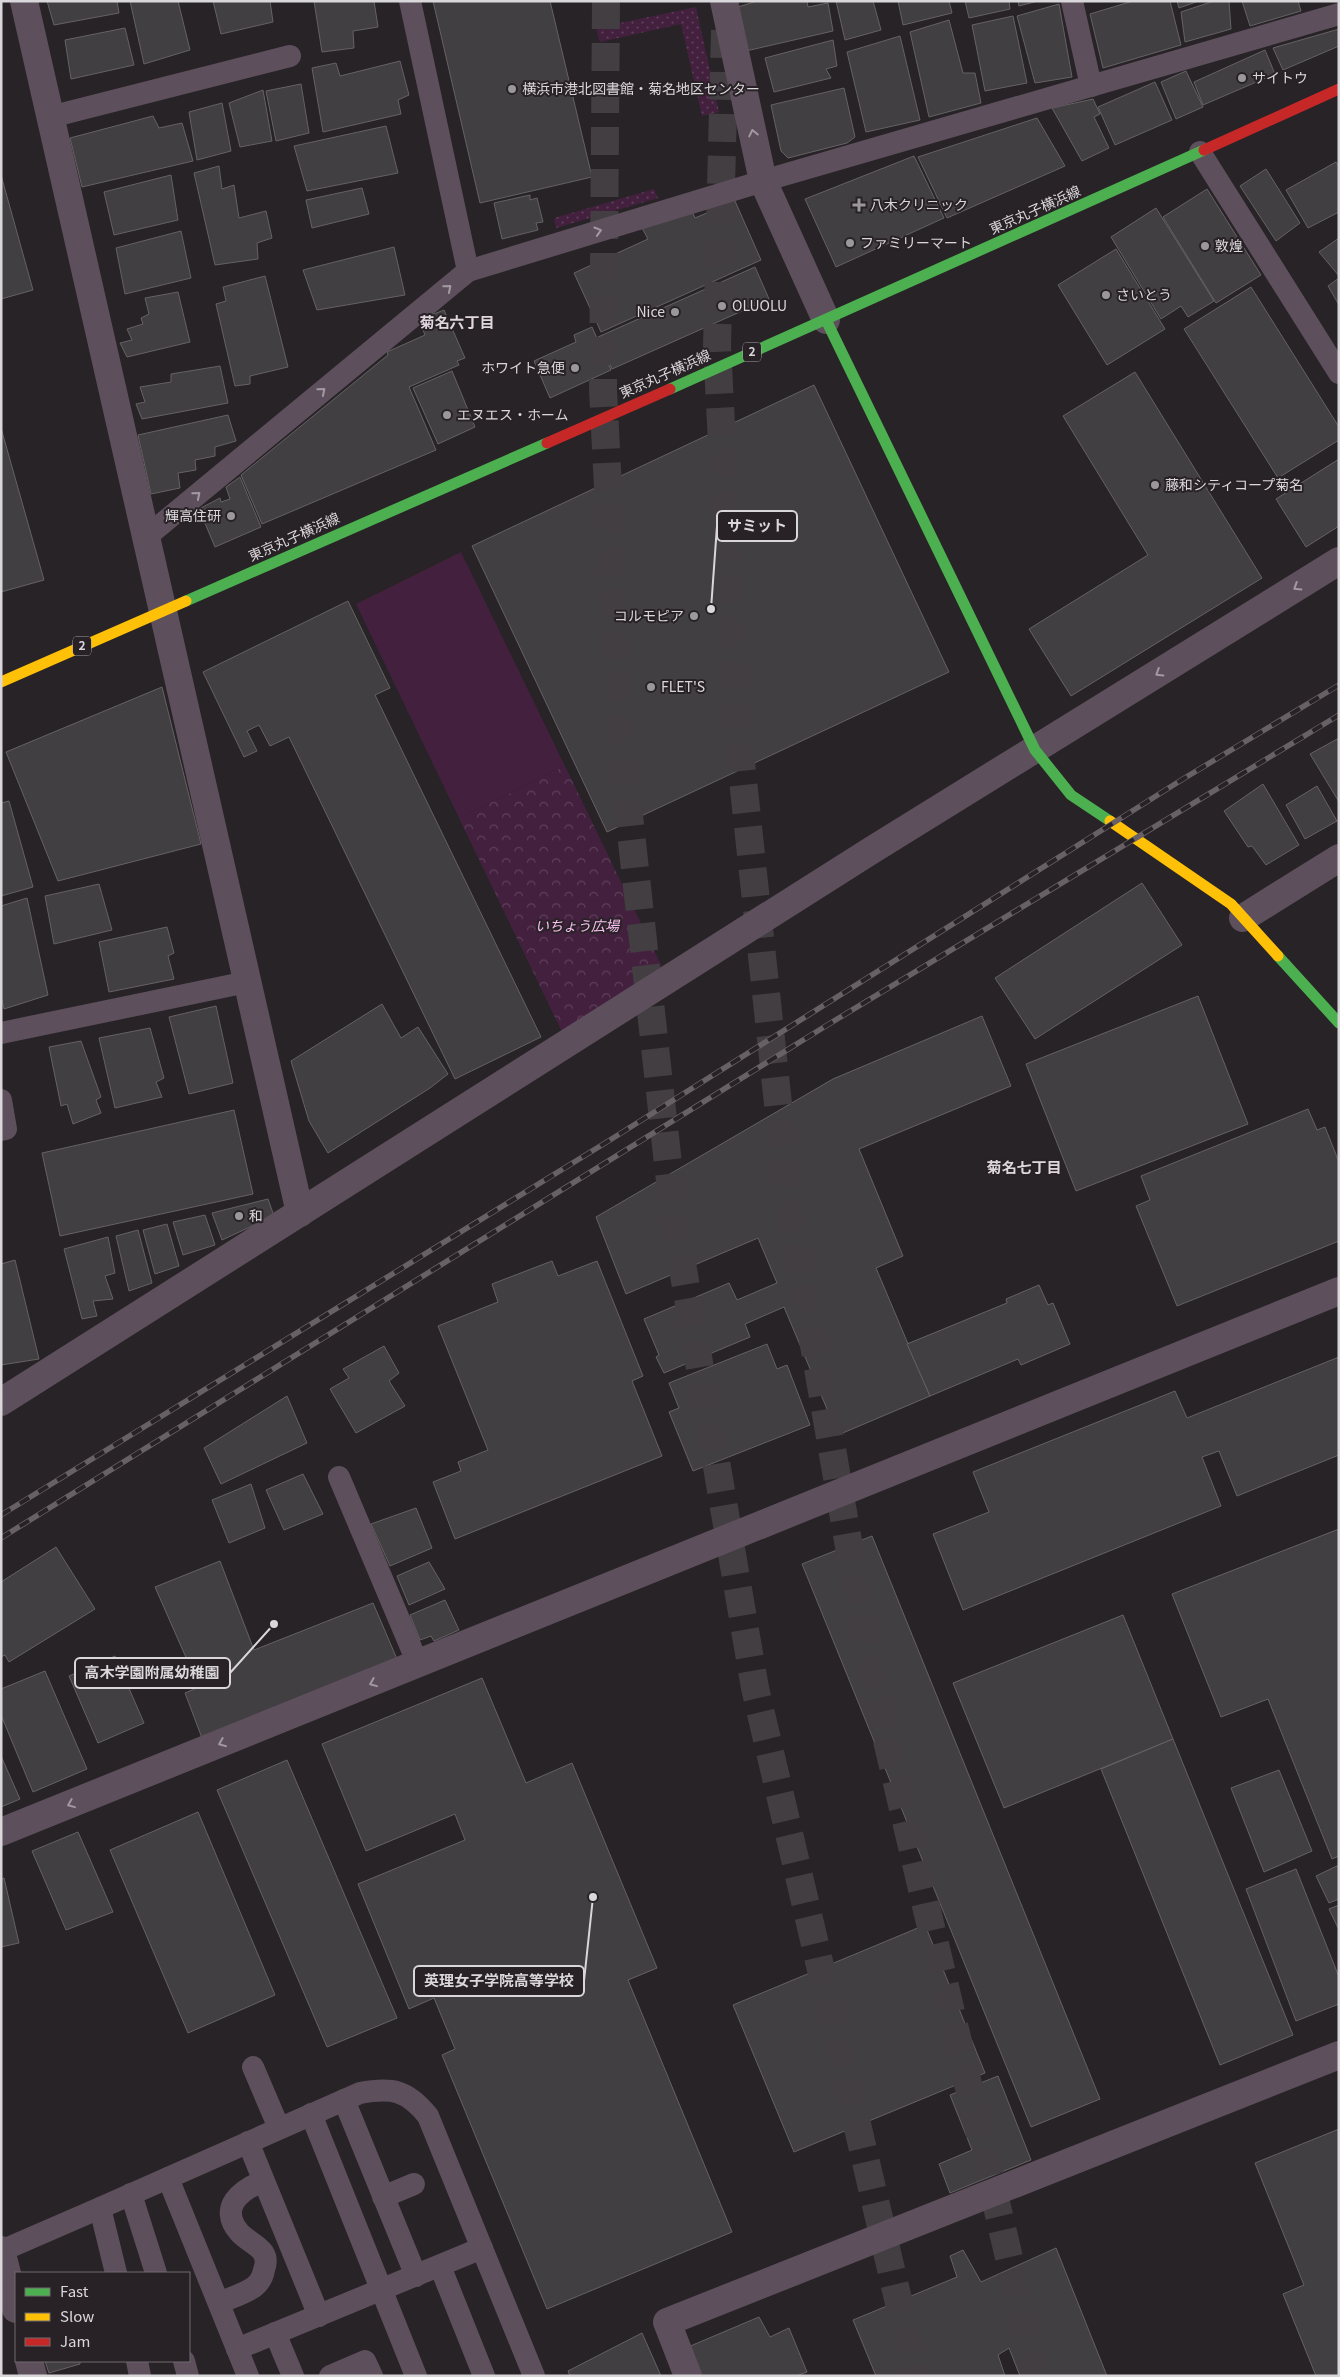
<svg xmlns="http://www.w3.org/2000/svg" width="1340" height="2377" font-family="Georgia,'Noto Sans JP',serif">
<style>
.grass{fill:url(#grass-dots)}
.park{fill:url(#park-crowns)}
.garden{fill:#44203f}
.building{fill:#423f42;stroke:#656164}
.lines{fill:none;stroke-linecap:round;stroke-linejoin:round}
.highway-tunnel{stroke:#423e41;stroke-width:28;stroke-dasharray:28 14;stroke-linecap:butt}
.lane{stroke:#5d4f5c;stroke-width:22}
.street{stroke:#5d4f5c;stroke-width:28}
.fast{stroke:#4caf50;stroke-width:11}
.slow{stroke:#ffc107;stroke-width:11}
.jam{stroke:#c62828;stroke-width:11}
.rail-casing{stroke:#686067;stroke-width:5.5}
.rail{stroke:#282227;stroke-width:4;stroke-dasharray:11;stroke-linecap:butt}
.oneway{stroke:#a29aa1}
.poi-dot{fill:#9b989b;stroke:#282227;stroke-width:2}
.labels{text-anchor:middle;stroke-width:4;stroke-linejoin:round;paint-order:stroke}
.shield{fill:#282227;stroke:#a5a1a4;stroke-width:1}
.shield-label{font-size:12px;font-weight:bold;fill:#dad7da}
.poi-label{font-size:14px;fill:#dad7da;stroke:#282227;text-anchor:start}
.street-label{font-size:14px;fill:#dad7da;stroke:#282227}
.park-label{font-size:14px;font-style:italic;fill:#f9c0f1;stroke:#282227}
.neighbourhood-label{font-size:15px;font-weight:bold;fill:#dfd7dd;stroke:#282227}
.leader{fill:none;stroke:#dad7da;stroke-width:2}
.callout-dot{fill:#dad7da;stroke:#282227;stroke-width:2}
.callout{fill:#282227;stroke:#dad7da;stroke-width:2}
.callout-label{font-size:15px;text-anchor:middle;font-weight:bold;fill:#dad7da}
</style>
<defs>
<pattern id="grass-dots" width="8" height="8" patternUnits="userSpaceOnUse" patternTransform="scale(1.25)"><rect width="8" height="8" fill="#44203f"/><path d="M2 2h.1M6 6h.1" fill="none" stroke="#5e405a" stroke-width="1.8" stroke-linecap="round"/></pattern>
<pattern id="park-crowns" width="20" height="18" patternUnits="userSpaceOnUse" patternTransform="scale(1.25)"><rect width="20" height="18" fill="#44203f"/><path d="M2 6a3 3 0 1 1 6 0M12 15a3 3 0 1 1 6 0" fill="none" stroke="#5e405a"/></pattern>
</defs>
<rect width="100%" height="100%" fill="#272326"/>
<g class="grass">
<path d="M696 7 719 112 702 116 681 24 600 42 596 28Z"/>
<path d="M654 189 658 198 556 228 554 218Z"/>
</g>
<path class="park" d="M565 766 663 969 563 1034 459 818Z"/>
<path class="garden" d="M461 552 565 766 459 818 356 604Z"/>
<g class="building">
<path d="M47 1H117L119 13 54 25Z"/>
<path d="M130 1H178L190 50 144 64Z"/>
<path d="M213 1H270L273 22 221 34Z"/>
<path d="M314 1H374L378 27 353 31 354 48 322 52Z"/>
<path d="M433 1H550L592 177 480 203Z"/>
<path d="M757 1H807L808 7 828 3 833 31 746 51 735 8Z"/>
<path d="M836 1H873L881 30 845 40Z"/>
<path d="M898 1H949L952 13 903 25Z"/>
<path d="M965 1H1009L1010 9 969 18Z"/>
<path d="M1018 1H1038L1019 6Z"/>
<path d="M1133 1H1170L1181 45 1103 68 1090 14Z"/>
<path d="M1177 1H1199L1179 8Z"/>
<path d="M1214 1H1229L1231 29 1185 42 1181 12Z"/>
<path d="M1242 1H1298L1301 11 1250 26Z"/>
<path d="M1059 4 1072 77 1035 83 1017 16Z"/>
<path d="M1013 16 1027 83 985 91 972 25Z"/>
<path d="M949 20 963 73H975L981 103 929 117 910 32Z"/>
<path d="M125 28 134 65 71 79 65 40Z"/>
<path d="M1339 29V46L1283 70 1273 48Z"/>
<path d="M900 36 920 120 866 132 847 52Z"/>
<path d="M833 40 837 66 826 69 831 78 774 92 765 58Z"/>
<path d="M1265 50 1275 74 1203 105 1194 82Z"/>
<path d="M400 61 409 95 398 100 401 114 323 132 312 68 336 63 340 76Z"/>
<path d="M1186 71 1203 107 1176 119 1161 82Z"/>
<path d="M1155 82 1172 120 1115 145 1098 107Z"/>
<path d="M301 84 309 133 276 141 266 91Z"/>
<path d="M844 88 855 137 847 143 788 158 781 151 771 105Z"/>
<path d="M263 90 272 141 240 147 229 103Z"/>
<path d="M1093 99 1100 114 1094 117 1109 148 1082 161 1052 108Z"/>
<path d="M222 103 231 151 197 160 189 112Z"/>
<path d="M153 116 159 128 182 123 193 161 82 187 70 138Z"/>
<path d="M1037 118 1065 166 947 218 918 157Z"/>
<path d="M386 126 398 173 307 191 294 146Z"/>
<path d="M914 156 944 218 836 267 805 199Z"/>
<path d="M1336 162 1339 167V212L1308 228 1286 190Z"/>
<path d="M219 166 222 189 234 185 239 218 266 211 272 238 257 243 258 259 215 265 194 173Z"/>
<path d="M1266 169 1300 223 1276 241 1240 186Z"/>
<path d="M1 175 33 290 1 299Z"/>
<path d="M171 175 178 220 114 235 104 192Z"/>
<path d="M362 188 369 214 312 228 306 200Z"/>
<path d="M1207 189 1261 275 1216 303 1163 217Z"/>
<path d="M530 195V200L537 198 543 222 536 223 538 230 502 239 494 203Z"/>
<path d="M735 201 761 260 601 332 574 273 648 239 642 228 692 211 695 218Z"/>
<path d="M1156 208 1214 301 1188 317 1181 306 1161 319 1111 237Z"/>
<path d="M181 231 191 278 125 294 116 248Z"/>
<path d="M1339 238V276L1319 252Z"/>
<path d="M394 247 405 295 317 310 303 270Z"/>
<path d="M1116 249 1165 329 1107 365 1058 285Z"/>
<path d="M755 267 769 299 612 369 598 337Z"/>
<path d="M265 276 288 367 250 376V384L235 386 216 304 226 301 223 287Z"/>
<path d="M1339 278V305L1328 286Z"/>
<path d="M1251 287 1339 427V440L1278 478 1184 329Z"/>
<path d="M178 292 190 342 127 357 120 343 132 340 127 329 143 324 141 318 149 314 145 298Z"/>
<path d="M444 310 465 358 457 361 459 365 409 387 436 450 262 524 241 475 388 355 387 352 425 335 419 320Z"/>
<path d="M592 327 611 370 550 398 534 361 576 342 574 335Z"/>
<path d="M220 366 228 403 142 419 136 404 145 402 140 387 171 382V374Z"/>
<path d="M452 371 475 427 438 444 413 388Z"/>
<path d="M1135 372 1262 578 1071 696 1029 629 1148 555 1063 416Z"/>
<path d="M814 385 949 672 607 832 472 546Z"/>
<path d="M228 415 236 441 215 447V456L195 460 196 470 178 473 180 488 151 494 138 435Z"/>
<path d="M1 428 44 580 1 592Z"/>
<path d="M1339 459V526L1306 547 1276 499Z"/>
<path d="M240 477 261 527 215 547 199 509 220 498 221 502 230 499 226 487Z"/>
<path d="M348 601 390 688 375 695 541 1037 455 1079 289 737 270 746 259 725 247 731 257 751 244 757 203 672Z"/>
<path d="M162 687 201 844 58 881 6 752Z"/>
<path d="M1339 738V802L1310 754Z"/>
<path d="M1263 784 1299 845 1266 865 1252 846 1248 847 1224 811Z"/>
<path d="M1317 786 1337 821 1305 839 1286 805Z"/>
<path d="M9 801 33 887 1 896V803Z"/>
<path d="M1142 883 1182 945 1035 1039 995 978Z"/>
<path d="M99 884 112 930 54 944 45 896Z"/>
<path d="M27 898 48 995 4 1009 1 996V906Z"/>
<path d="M167 927 174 953 168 956 174 979 109 992 99 942Z"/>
<path d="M1198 996 1248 1124 1076 1191 1026 1064Z"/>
<path d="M382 1004 401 1038 418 1027 448 1074 430 1088 328 1153 309 1121 291 1061Z"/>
<path d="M216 1006 233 1083 189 1094 169 1017Z"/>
<path d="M982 1016 1011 1086 859 1149 903 1256 876 1268 930 1396 838 1435 784 1307 745 1324 750 1337 664 1373 656 1357 659 1355 644 1319 729 1283 737 1300 777 1283 758 1238 626 1294 596 1217 833 1079Z"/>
<path d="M150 1028 164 1078 156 1082 162 1097 115 1108 99 1038Z"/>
<path d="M81 1041 101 1097 96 1100 101 1113 73 1124 67 1104 61 1106 49 1047Z"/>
<path d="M1308 1109 1317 1130 1325 1127 1339 1162V1241L1177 1306 1136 1206 1150 1200 1141 1176Z"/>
<path d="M234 1110 253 1194 60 1236 42 1153Z"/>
<path d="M268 1199 274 1216 222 1240 212 1213Z"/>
<path d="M205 1215 215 1245 183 1255 173 1222Z"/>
<path d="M167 1224 179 1266 155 1274 143 1230Z"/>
<path d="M138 1230 152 1283 129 1291 116 1236Z"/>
<path d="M108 1237 115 1273 105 1276 113 1299 93 1301 97 1316 82 1319 64 1249Z"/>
<path d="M15 1260 39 1359 1 1365V1264Z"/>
<path d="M552 1261 558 1276 597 1261 643 1376 632 1381 662 1456 455 1539 433 1482 461 1471 458 1462 488 1450 438 1326 498 1302 492 1284Z"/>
<path d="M1039 1285 1048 1305 1053 1303 1070 1344 1021 1365 1018 1359 930 1396 907 1344 1007 1303 1006 1299Z"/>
<path d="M767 1344 777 1369 787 1365 810 1425 693 1471 669 1412 679 1408 669 1383Z"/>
<path d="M384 1346 399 1373 389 1381 405 1406 356 1433 330 1389 349 1378 343 1369Z"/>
<path d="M1339 1357V1455L1237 1496 1219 1451 1202 1457 1221 1506 963 1610 933 1534 989 1512 973 1472 1175 1391 1187 1418Z"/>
<path d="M287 1396 307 1443 221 1484 204 1448Z"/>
<path d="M303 1474 323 1514 284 1530 266 1490Z"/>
<path d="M251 1484 265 1528 229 1543 212 1500Z"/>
<path d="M416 1508 432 1548 390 1566 371 1524Z"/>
<path d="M1339 1529V1856L1332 1859 1268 1699 1221 1717 1172 1594Z"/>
<path d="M872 1536 1100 2099 1031 2127 802 1564Z"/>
<path d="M56 1547 95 1609 9 1662 5 1655 1 1657V1582Z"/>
<path d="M220 1561 254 1650 373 1603 397 1659 202 1738 185 1693 199 1687 155 1587Z"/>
<path d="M429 1562 445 1589 409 1605 397 1576Z"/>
<path d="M445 1600 459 1630 434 1641 431 1636 420 1640 410 1615Z"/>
<path d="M1123 1615 1173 1739 1004 1808 953 1683Z"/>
<path d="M115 1656 144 1723 98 1743 69 1676Z"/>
<path d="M45 1671 87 1769 33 1792 1 1715V1689Z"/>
<path d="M482 1678 526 1783 572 1763 657 1968 628 1980 732 2232 547 2309 442 2055 455 2049 434 1998 409 2009 358 1884 465 1840 455 1814 366 1851 322 1744Z"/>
<path d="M1173 1739 1293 2035 1220 2065 1101 1769Z"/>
<path d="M1 1756 20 1799 1 1807Z"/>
<path d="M287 1760 397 2018 327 2047 217 1790Z"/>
<path d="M1279 1770 1312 1851 1264 1872 1231 1788Z"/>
<path d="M198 1812 275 1995 188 2033 110 1850Z"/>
<path d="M78 1832 113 1912 66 1930 32 1851Z"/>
<path d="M1339 1865V1899L1329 1903 1316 1876Z"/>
<path d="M1296 1869 1339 1977V2004L1296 2021 1246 1889Z"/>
<path d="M4 1878 19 1943 1 1947V1879Z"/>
<path d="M1339 1905V1930L1329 1909Z"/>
<path d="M925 1925 985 2073 794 2152 733 2005Z"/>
<path d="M998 2076 1031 2160 950 2193 939 2164 972 2150 950 2095Z"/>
<path d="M1339 2129V2376H1316L1283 2294 1304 2285 1255 2163Z"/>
<path d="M1056 2248 1107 2376H1020L1009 2348 998 2355 1005 2376H876L853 2320 957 2277 950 2256 963 2250 981 2282Z"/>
<path d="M759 2317 770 2337 789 2328 807 2372 796 2376H700L688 2347Z"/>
<path d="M642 2333 661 2376H570L568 2371Z"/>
<path d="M45 2361H80V2364L49 2373Z"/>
</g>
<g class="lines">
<g class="highway-tunnel">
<path d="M606 1 603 390 621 744 674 1217 755 1688 916 2376"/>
<path d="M725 30 717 346 736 716 788 1196 871 1673 1037 2376"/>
</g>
<g class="lane">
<path d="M410 1 468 271"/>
<path d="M1072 1 1091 86"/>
<path d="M50 117 290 56"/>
<path d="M1200 152 1339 373"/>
<path d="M146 537 468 271 763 181 1339 14"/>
<path d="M1 1033 247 982"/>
<path d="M1 1100 6 1129 1 1130"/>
<path d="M339 1477 418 1664"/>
<path d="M253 2067 279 2128"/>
<path d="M344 2100 416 2276"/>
<path d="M311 2114 416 2376"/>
<path d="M248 2142 319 2316"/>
<path d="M168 2178 248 2376"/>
<path d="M131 2194 156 2273"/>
<path d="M383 2197 414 2184"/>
<path d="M1 2251 100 2208"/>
<path d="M440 2266 484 2376"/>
<path d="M116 2273 100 2208 360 2093C392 2087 407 2090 428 2116L534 2376"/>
<path d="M219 2303C230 2298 244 2294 254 2287 259 2283 263 2276 264 2270 272 2248 250 2245 239 2232 218 2207 241 2190 263 2181"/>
<path d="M275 2333 293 2376"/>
<path d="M237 2349 482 2248"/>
<path d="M137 2361 140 2376"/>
<path d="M184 2361 188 2376"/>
<path d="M330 2376 365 2361 372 2376"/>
</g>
<g class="street">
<path d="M24 1 300 1213"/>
<path d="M724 1 763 181 826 320"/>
<path d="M1243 918 1339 858"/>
<path d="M1 1402 872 850 1339 561"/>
<path d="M1 1832 1339 1291"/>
<path d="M1 2250 16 2309"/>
<path d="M29 2361 33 2376"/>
<path d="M688 2376 667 2322 1339 2055"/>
</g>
<g class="fast">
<path d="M826 320 1035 750 1071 795 1110 821"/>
<path d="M670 389 1204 150"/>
<path d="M186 601 547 443"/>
<path d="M1278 956 1339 1023"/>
</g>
<g class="slow">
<path d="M1 682 186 601"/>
<path d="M1110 821 1231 904 1278 956"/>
</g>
<g class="jam">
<path d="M1204 150 1339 89"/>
<path d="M547 443 670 389"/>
</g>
<g class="rail-casing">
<g id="rail">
<path d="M1 1515 610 1140 1183 779 1339 685"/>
<path d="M1 1538 829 1024 1339 715"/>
</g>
</g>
<use href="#rail" class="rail"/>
</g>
<defs><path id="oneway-chevron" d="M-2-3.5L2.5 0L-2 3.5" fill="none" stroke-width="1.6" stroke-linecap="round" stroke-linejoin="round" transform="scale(1.25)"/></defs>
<g class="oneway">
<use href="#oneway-chevron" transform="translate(753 133) rotate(-102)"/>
<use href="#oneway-chevron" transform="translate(598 231) rotate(-17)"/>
<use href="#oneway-chevron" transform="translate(448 288) rotate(-40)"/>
<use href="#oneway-chevron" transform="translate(322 391) rotate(-40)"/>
<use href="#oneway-chevron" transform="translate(197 495) rotate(-40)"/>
<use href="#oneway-chevron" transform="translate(1297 587) rotate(148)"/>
<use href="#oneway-chevron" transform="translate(1159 673) rotate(148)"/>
<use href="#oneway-chevron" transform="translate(373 1683) rotate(158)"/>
<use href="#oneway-chevron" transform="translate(222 1743) rotate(158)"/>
<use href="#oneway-chevron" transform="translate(71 1804) rotate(158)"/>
</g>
<g class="poi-dot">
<circle cx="1242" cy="78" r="5"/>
<circle cx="512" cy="89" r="5"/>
<path d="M856.5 197.5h5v5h5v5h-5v5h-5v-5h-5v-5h5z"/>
<circle cx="850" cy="243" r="5"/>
<circle cx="1205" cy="246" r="5"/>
<circle cx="1106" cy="295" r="5"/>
<circle cx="722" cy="306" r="5"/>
<circle cx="675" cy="312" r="5"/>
<circle cx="575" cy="368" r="5"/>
<circle cx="447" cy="415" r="5"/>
<circle cx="1155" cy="485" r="5"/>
<circle cx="231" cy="516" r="5"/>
<circle cx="694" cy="616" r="5"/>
<circle cx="651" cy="687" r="5"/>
<circle cx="239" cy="1216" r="5"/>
</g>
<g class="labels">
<g class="shield">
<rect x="743" y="342.5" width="18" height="19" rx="4"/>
<rect x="73" y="636.5" width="18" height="19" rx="4"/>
</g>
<g class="shield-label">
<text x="752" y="356">2</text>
<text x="82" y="650">2</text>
</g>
<g class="poi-label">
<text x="1252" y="83">サイトウ</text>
<text x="522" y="94">横浜市港北図書館・菊名地区センター</text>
<text x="870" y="210">八木クリニック</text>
<text x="860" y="248">ファミリーマート</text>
<text x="1215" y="251">敦煌</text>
<text x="1116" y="300">さいとう</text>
<text x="732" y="311">OLUOLU</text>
<text x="665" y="317" text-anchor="end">Nice</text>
<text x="565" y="373" text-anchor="end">ホワイト急便</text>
<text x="457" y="420">エヌエス・ホーム</text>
<text x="1165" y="490">藤和シティコープ菊名</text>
<text x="221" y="521" text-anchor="end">輝高住研</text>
<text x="684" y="621" text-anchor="end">コルモピア</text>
<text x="661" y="692">FLET'S</text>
<text x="249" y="1221">和</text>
</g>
<g class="street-label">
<text transform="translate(1035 210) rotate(-24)" y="5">東京丸子横浜線</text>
<text transform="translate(665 374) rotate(-24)" y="5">東京丸子横浜線</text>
<text transform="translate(294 537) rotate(-24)" y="5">東京丸子横浜線</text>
</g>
<g class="park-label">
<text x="577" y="931">いちょう広場</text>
</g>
<g class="neighbourhood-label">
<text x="457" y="328">菊名六丁目</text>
<text x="1024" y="1173">菊名七丁目</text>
</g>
</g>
<path class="leader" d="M711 609L717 526M274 1624L230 1673M593 1897L584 1981"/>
<g class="callout-dot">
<circle cx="711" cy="609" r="5"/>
<circle cx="274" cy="1624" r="5"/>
<circle cx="593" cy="1897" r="5"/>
</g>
<g class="callout">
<rect x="717" y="511" width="80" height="30" rx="5"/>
<rect x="75" y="1658" width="155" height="30" rx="5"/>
<rect x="414" y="1966" width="170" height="30" rx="5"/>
</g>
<g class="callout-label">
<text x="757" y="531">サミット</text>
<text x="152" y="1678">高木学園附属幼稚園</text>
<text x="499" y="1986">英理女子学院高等学校</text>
</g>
<rect width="1340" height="2377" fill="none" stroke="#dad7da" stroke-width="5"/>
<rect x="15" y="2272" width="175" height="90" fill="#282227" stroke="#6f6a6f"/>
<rect x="25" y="2288" width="25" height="8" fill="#4caf50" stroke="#6f6a6f"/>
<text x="60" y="2297" font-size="15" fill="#dad7da">Fast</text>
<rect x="25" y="2313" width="25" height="8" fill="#ffc107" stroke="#6f6a6f"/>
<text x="60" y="2322" font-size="15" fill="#dad7da">Slow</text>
<rect x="25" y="2338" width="25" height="8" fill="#c62828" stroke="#6f6a6f"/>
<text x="60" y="2347" font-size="15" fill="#dad7da">Jam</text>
</svg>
